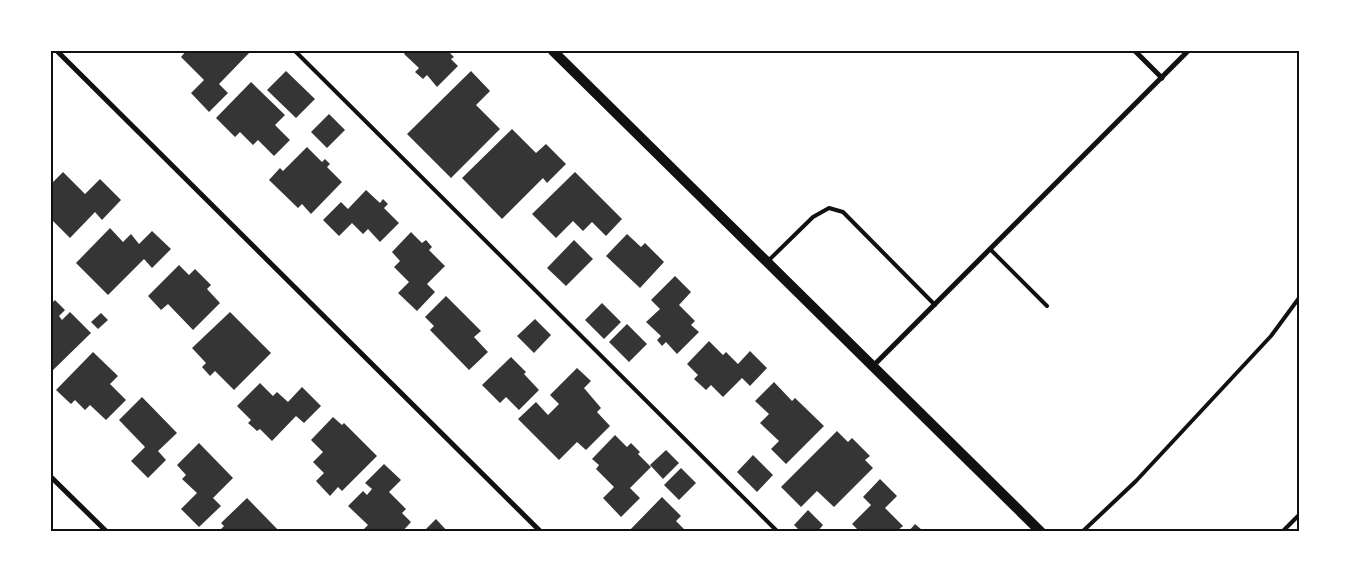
<svg xmlns="http://www.w3.org/2000/svg" width="1350" height="583" font-family="Quicksand,sans-serif">
<style>
.building{fill:#353535}
.lines{fill:none;stroke-linecap:round;stroke-linejoin:round}
.service{stroke:#111;stroke-width:4}
.minor{stroke:#111;stroke-width:5}
.secondary{stroke:#111;stroke-width:10}
.neatline{fill:none;stroke:#111;stroke-width:2}
</style>
<rect width="100%" height="100%" fill="#fff"/>
<g class="building">
<path d="M186 51H251L219 84 228 93 209 112 191 93 204 80 181 57Z"/>
<path d="M406 51H448L454 57 451 59 458 66 437 87 427 75 423 79 415 72 419 68 404 54Z"/>
<path d="M286 71 315 99 296 118 267 90Z"/>
<path d="M471 71 490 91 476 105 500 129 451 178 407 134Z"/>
<path d="M251 82 285 115 275 125 290 140 274 156 258 140 253 145 240 132 235 137 216 118Z"/>
<path d="M329 114 345 130 327 148 311 132Z"/>
<path d="M512 129 536 153 546 144 566 164 547 183 543 178 502 219 462 178Z"/>
<path d="M307 147 322 162 325 159 330 164 327 167 342 182 311 214 302 204 298 208 269 180 280 168 283 171Z"/>
<path d="M63 172 85 194 100 179 121 200 102 220 95 212 70 238 51 219V184Z"/>
<path d="M575 172 622 219 606 236 592 222 583 231 573 221 556 238 532 214Z"/>
<path d="M366 190 380 203 383 199 388 204 384 208 399 223 380 242 368 229 363 234 352 223 339 236 323 220 341 202 348 209Z"/>
<path d="M110 228 123 242 131 234 139 244 152 231 171 249 152 268 144 259 108 295 76 263Z"/>
<path d="M411 232 422 243 426 240 432 247 429 250 445 266 427 284 435 292 417 311 398 293 409 282 394 267 400 261 392 252Z"/>
<path d="M627 234 641 247 645 243 664 262 640 288 606 256Z"/>
<path d="M574 240 593 259 566 286 547 268Z"/>
<path d="M179 265 189 275 195 269 211 285 207 289 220 303 193 330 168 304 161 310 148 296Z"/>
<path d="M675 276 691 292 679 305 695 321 691 325 699 332 677 354 666 342 662 346 657 340 661 336 646 322 660 309 651 300Z"/>
<path d="M446 296 481 331 474 337 488 352 469 370 430 330 434 326 425 317Z"/>
<path d="M55 300 65 310 59 316 62 320 70 312 91 333 51 372V304Z"/>
<path d="M602 303 621 322 604 339 585 320Z"/>
<path d="M230 312 271 353 234 390 215 371 210 376 202 367 206 363 192 348Z"/>
<path d="M101 313 108 320 98 329 91 322Z"/>
<path d="M535 319 551 335 534 353 517 336Z"/>
<path d="M627 324 647 344 629 362 609 342Z"/>
<path d="M709 341 723 355 726 352 738 364 750 351 767 368 750 386 742 378 723 397 711 385 706 390 694 379 698 375 687 364Z"/>
<path d="M93 352 118 376 110 384 126 400 106 420 90 405 85 410 75 400 71 404 56 390Z"/>
<path d="M511 357 526 372 524 374 539 390 519 410 506 397 500 403 482 385Z"/>
<path d="M577 368 591 381 584 388 601 408 597 412 610 426 586 450 577 442 559 460 518 419 536 402 548 415 559 404 550 395Z"/>
<path d="M774 382 792 401 795 398 824 426 786 464 771 449 779 441 760 423 769 414 755 401Z"/>
<path d="M260 383 273 396 277 392 288 402 302 387 321 406 304 423 296 416 272 441 260 429 257 431 248 423 251 420 237 406Z"/>
<path d="M142 397 177 433 158 451 166 460 148 478 131 461 145 447 119 420Z"/>
<path d="M333 417 342 425 344 423 377 456 342 491 338 487 330 496 316 481 324 473 313 462 323 452 311 440Z"/>
<path d="M837 431 848 442 852 438 870 456 865 460 873 468 834 507 817 491 801 507 781 487Z"/>
<path d="M615 435 627 447 631 443 640 452 638 454 651 467 630 488 640 498 621 517 603 498 614 487 596 469 599 465 592 459Z"/>
<path d="M199 443 233 478 213 498 221 506 199 527 181 509 197 493 182 479 186 475 177 465Z"/>
<path d="M666 450 679 463 663 479 650 465Z"/>
<path d="M753 455 773 475 757 492 737 472Z"/>
<path d="M384 464 401 480 389 492 406 509 402 513 411 522 402 532H367L364 529 368 525 348 506 363 491 367 495 372 489 365 483Z"/>
<path d="M681 468 696 483 679 500 664 485Z"/>
<path d="M880 479 897 496 885 508 903 526 898 530 900 532H860L852 524 871 505 863 497Z"/>
<path d="M662 497 681 516 676 521 687 532H628Z"/>
<path d="M247 498 280 532H224L221 529 224 526 221 523Z"/>
<path d="M808 510 823 525 817 532H801L794 525Z"/>
<path d="M436 519 448 532H423Z"/>
<path d="M915 524 922 530 920 532H908Z"/>
</g>
<g class="lines">
<g class="service">
<path d="M295 51 778 532"/>
<path d="M990 249 1047 306"/>
<path d="M768 261 813 217 829 208 843 212 935 305"/>
<path d="M1082 532 1136 481 1271 336 1299 298"/>
<path d="M1282 532 1299 515"/>
</g>
<g class="minor">
<path d="M57 51 541 532"/>
<path d="M1135 51 1162 78"/>
<path d="M872 367 1188 51"/>
<path d="M51 477 107 532"/>
</g>
<path class="secondary" d="M553 51 1041 532"/>
</g>
<rect width="1350" height="583" fill="none" stroke="#ffffff" stroke-width="105"/>
<rect x="52" y="52" width="1246" height="478" class="neatline"/>
</svg>
